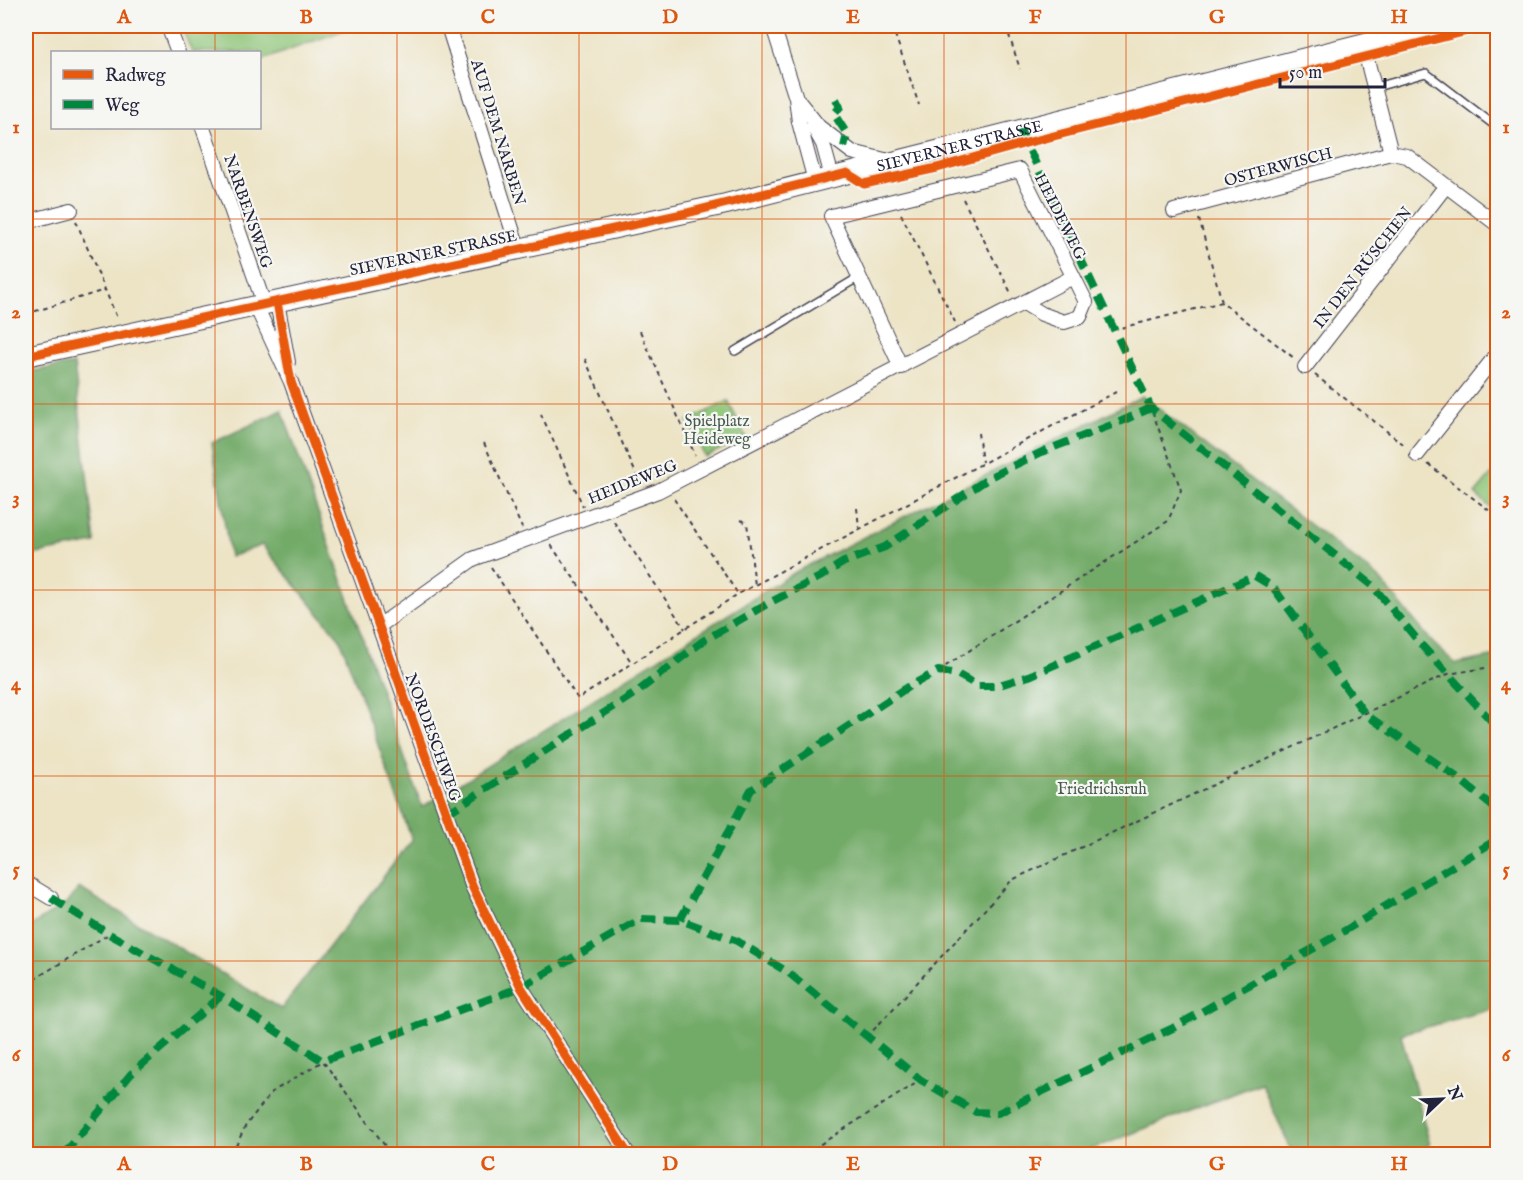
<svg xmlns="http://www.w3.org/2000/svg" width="1523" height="1180" font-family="'IM FELL English',serif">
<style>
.green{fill:#8dc477;stroke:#587359;stroke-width:1.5}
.forest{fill:#72aa68;stroke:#4a6652;stroke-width:1.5}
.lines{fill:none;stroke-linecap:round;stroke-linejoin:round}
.lane-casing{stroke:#403f50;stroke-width:10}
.street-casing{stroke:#403f50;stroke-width:16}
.secondary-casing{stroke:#403f50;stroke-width:22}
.path{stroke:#403f50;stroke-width:2;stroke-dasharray:4.5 4.5;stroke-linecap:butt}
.lane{stroke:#fff;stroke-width:7}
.street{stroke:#fff;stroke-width:14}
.secondary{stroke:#fff;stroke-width:20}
.quiet{stroke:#00873e;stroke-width:8;stroke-dasharray:15 8;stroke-linecap:butt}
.cycleway-casing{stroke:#f6f6f2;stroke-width:13}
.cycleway{stroke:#e8590c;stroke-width:9}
.grid{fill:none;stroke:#de560e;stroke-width:1.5;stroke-opacity:0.55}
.labels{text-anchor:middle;stroke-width:4.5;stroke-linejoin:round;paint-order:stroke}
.street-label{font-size:16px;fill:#22223b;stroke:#f6f6f2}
.park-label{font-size:16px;fill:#475b50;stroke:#f6f6f2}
.neatline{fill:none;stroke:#de560e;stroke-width:2}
.grid-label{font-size:20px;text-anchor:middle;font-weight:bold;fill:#de560e}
</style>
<rect width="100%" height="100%" fill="#f6f6f2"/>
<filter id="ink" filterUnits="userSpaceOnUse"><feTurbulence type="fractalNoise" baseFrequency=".0167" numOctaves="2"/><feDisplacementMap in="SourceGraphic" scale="12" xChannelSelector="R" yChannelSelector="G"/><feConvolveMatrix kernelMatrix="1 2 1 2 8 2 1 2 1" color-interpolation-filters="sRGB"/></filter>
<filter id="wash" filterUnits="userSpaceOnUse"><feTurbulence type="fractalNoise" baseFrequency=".008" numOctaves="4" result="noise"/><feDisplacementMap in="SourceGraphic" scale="24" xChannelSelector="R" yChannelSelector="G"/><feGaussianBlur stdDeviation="1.35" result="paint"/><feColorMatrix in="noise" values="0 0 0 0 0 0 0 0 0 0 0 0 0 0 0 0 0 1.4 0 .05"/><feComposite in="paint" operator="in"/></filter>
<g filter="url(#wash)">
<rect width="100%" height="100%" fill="#ede4c6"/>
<g class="green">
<path d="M181 26H355L260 61V52H192Z"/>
<path d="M728 401 746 437 705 457 688 421Z"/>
<path d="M1497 468V513L1475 494Z"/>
</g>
<g class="forest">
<path d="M74 364 95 543 26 556V372Z"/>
<path d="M1142 396 1378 577 1433 643 1456 664 1497 656V1008L1401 1034 1430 1145 1407 1154H1293L1261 1083 1080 1154H26V929L67 903 79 888 281 1009 412 840 340 639 262 545 230 557 212 443 282 410 422 807 797 571Z"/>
</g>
</g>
<g filter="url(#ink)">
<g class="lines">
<g class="lane-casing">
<g id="lane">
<path d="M1373 88 1426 73 1498 128"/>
<path d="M735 351 859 277"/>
</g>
</g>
<g class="street-casing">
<g id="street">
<path d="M168 26 178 52"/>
<path d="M448 26 518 248"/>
<path d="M773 26 796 98 799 122 815 181"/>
<path d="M1363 44 1391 153 1407 156 1498 225"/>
<path d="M799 102 819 127 852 152 889 161"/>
<path d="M813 126 823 144 832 177"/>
<path d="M203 128 264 304"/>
<path d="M1174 211 1391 153"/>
<path d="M26 222 71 210"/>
<path d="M277 302 288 362"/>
<path d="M256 306 291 382 473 888 521 987 628 1154"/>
<path d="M901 367 831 216 1020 170 1086 302 1080 317 1064 322 1042 314 1024 303"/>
<path d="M1305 367 1445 187"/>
<path d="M1417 455 1498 353"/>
<path d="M379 626 473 559 658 491 1073 277"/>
<path d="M26 883 51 898"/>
</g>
</g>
<g class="secondary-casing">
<g id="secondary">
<path id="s1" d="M26 356 726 204 1433 26"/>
</g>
</g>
<g class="path">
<path d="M892 26 919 105"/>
<path d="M1006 26 1020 69"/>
<path d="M963 199 1011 293"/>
<path d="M901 214 955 322"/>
<path d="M1199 219 1222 302 1294 358"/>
<path d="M76 221 117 318"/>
<path d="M26 314 105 290"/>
<path d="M1113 330 1222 302"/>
<path d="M640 331 695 455"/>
<path d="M585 359 641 485"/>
<path d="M1315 375 1407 447"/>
<path d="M541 414 583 506"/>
<path d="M978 433 982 462"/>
<path d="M484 443 522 528"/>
<path d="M1428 464 1498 517"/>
<path d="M674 499 738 594"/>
<path d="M857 508 859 528"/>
<path d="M741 520 747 523 755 585"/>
<path d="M614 522 685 629"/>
<path d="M551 545 632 663"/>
<path d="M491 567 578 699 738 594 1116 392"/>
<path d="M938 671 1168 521 1181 490 1151 408"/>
<path d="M26 984 109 934"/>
<path d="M867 1037 1012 880 1448 674 1498 666"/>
<path d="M232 1154 246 1125 272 1092 323 1061 391 1154"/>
<path d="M805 1154 921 1080"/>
</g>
<use href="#lane" class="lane"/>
<use href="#street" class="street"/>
<use href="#secondary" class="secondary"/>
<g class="quiet">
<path d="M836 99 840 107 834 114 847 134 844 147"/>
<path d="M1020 130 1151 408 1372 585 1424 648 1498 728"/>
<path d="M446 814 637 692 703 641 767 604 820 577 844 562 885 547 992 476 1044 451 1122 421 1151 408"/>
<path d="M51 898 109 934 221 996 323 1061 521 987 641 919 680 920 737 941 789 973 921 1080 976 1112 998 1113 1173 1028 1339 934 1498 839"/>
<path d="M680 920 751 790 908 687 938 671 957 674 978 686H996L1029 676 1255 576 1273 587 1365 714 1458 778 1498 811"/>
<path d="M64 1154 131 1074 221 996"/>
</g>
<g class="cycleway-casing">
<g id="cycleway">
<path d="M277 302 291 382 473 888 521 987 628 1154"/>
<path d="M26 356 687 213 847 173 864 184 937 168 1026 143 1487 26"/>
</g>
</g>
<use href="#cycleway" class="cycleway"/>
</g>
</g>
<path class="grid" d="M215 26V52M397 26V1154M579 26V1154M762 26V1154M944 26V1154M1126 26V1154M1308 26V1154M215 128V1154M26 219H1498M26 404H1498M26 590H1498M26 776H1498M26 961H1498"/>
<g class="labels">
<g class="street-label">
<text transform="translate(499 132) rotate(73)" y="6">AUF DEM NARBEN</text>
<text dy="6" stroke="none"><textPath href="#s1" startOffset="957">SIEVERNER STRASSE</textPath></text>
<text transform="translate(1278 166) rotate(-15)" y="6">OSTERWISCH</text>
<text transform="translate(249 211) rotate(71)" y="6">NARBENSWEG</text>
<text transform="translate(1061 216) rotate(63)" y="6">HEIDEWEG</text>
<text transform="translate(433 252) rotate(-12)" y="6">SIEVERNER STRASSE</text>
<text transform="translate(1362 267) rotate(-52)" y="6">IN DEN RÜSCHEN</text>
<text transform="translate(632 481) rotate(-22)" y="6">HEIDEWEG</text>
<text transform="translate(434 737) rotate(70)" y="6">NORDESCHWEG</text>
</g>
<g class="park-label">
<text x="717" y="426">Spielplatz<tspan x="717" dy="18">Heideweg</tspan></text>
<text x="1102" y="794">Friedrichsruh</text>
</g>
</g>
<rect width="1523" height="1180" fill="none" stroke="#f6f6f2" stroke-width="66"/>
<rect x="51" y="51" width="210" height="78" fill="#f6f6f2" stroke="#a1a1a9" stroke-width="1.5"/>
<rect x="63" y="70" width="30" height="9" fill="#e8590c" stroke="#a1a1a9" stroke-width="1.5"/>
<text x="105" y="81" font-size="18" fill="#22223b">Radweg</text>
<rect x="63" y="100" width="30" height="9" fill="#00873e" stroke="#a1a1a9" stroke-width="1.5"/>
<text x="105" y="111" font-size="18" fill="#22223b">Weg</text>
<g transform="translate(1442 1099) rotate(67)" stroke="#f6f6f2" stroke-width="4.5" paint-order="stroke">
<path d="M0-4.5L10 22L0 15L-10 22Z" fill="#22223b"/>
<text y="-9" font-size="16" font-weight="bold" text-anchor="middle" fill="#22223b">N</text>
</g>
<path d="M1280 78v9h105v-9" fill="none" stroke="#22223b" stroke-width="3"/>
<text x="1289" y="78" font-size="18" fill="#22223b" stroke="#f6f6f2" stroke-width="4.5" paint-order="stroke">50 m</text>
<rect x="33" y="33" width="1457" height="1114" class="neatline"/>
<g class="grid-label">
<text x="124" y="23">A</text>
<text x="306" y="23">B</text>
<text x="488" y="23">C</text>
<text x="670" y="23">D</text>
<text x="853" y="23">E</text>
<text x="1035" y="23">F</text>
<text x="1217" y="23">G</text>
<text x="1399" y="23">H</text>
<text x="16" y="133">1</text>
<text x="1506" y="133">1</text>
<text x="16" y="318">2</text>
<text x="1506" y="318">2</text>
<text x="16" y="504">3</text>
<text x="1506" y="504">3</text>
<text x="16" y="690">4</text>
<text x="1506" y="690">4</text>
<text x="16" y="875">5</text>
<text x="1506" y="875">5</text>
<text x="16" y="1061">6</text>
<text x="1506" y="1061">6</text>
<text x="124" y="1170">A</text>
<text x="306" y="1170">B</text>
<text x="488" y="1170">C</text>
<text x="670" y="1170">D</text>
<text x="853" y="1170">E</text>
<text x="1035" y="1170">F</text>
<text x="1217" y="1170">G</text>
<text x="1399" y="1170">H</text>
</g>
</svg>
